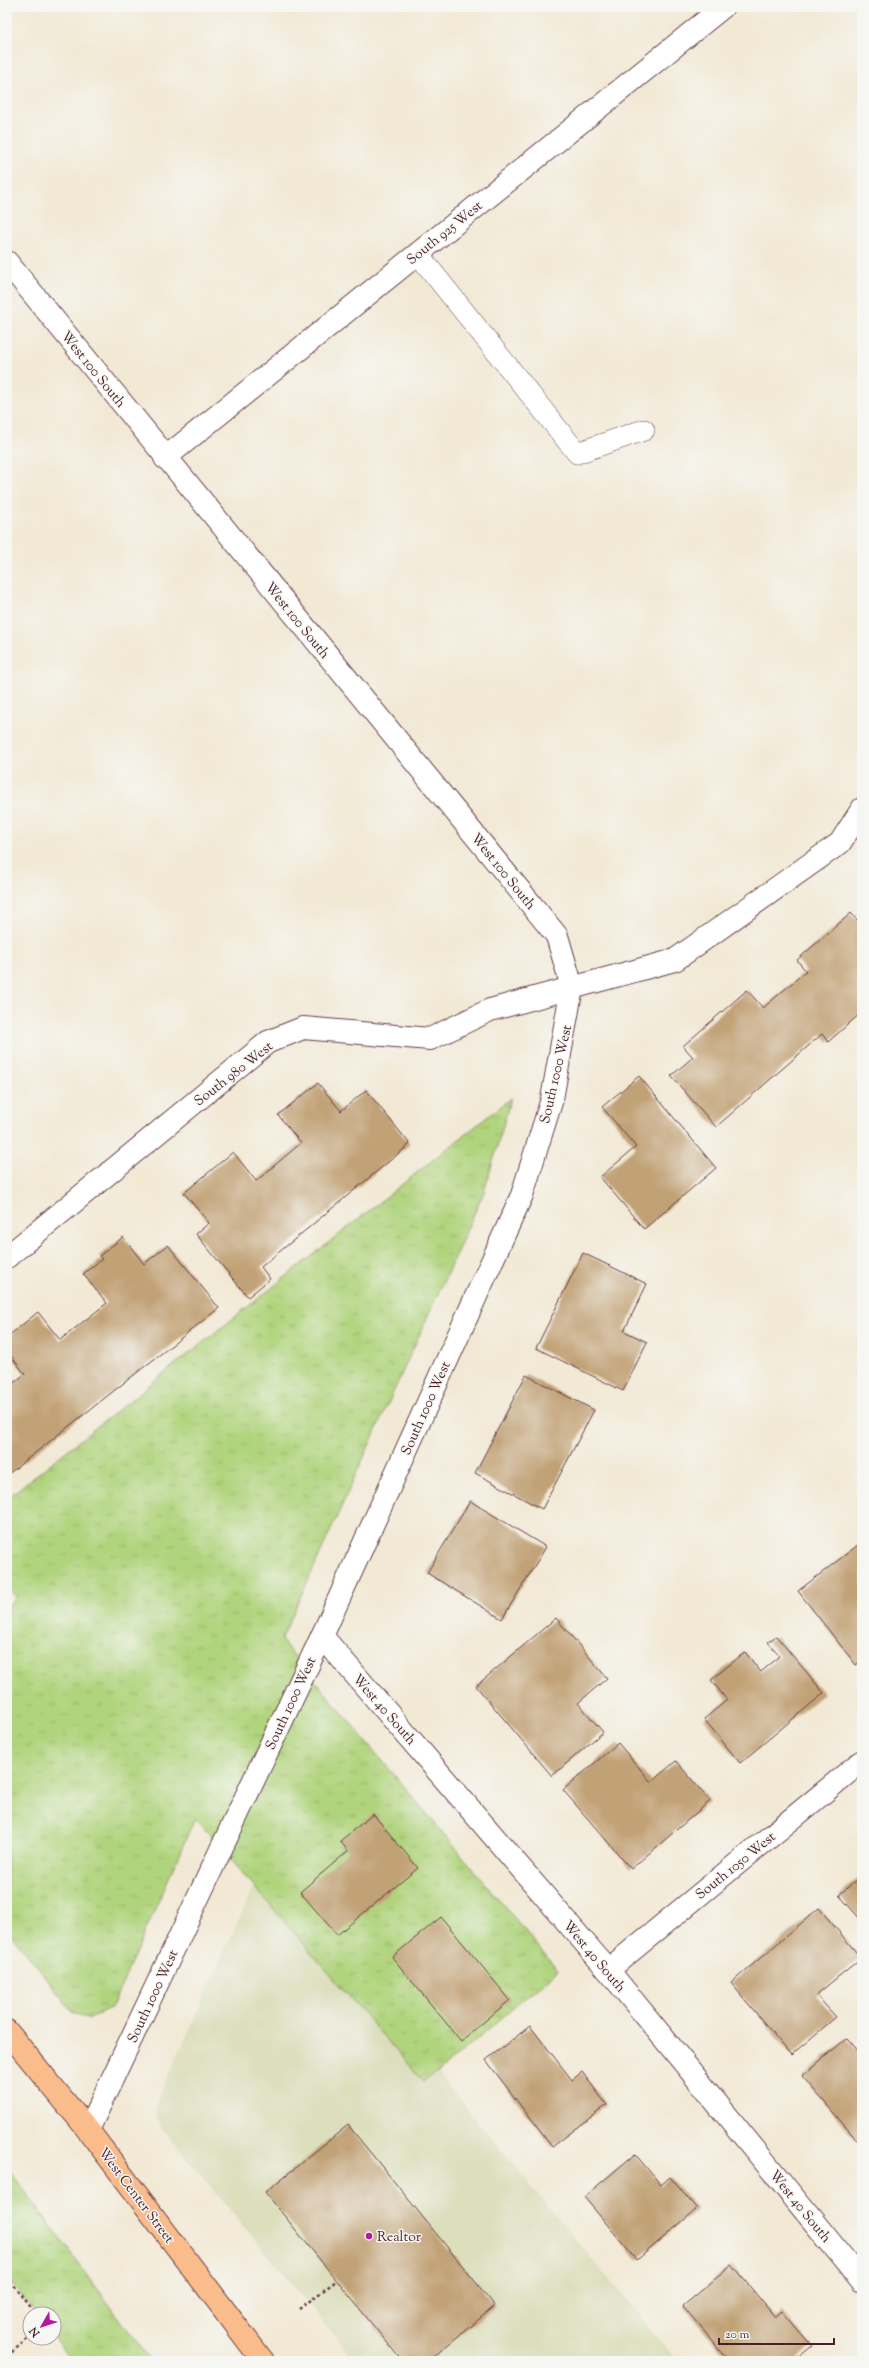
<svg xmlns="http://www.w3.org/2000/svg" width="869" height="2368" font-family="'Sorts Mill Goudy',serif">
<style>
.built{fill:#dcdebc}
.grass{fill:url(#grass-tufts);stroke:#7d7a54}
.building{fill:#c1a176}
.lines{fill:none;stroke-linecap:round;stroke-linejoin:round}
.lane-casing{stroke:#633d44;stroke-width:22}
.street-casing{stroke:#633d44;stroke-width:24}
.primary-casing{stroke:#633d44;stroke-width:24}
.path{stroke:#633d44;stroke-width:2.5;stroke-dasharray:3 3;stroke-linecap:butt}
.lane{stroke:#fff;stroke-width:21}
.street{stroke:#fff;stroke-width:22}
.primary{stroke:#fabc8b;stroke-width:22}
.poi-dot{fill:#b5179e;stroke:#f6f6f2;stroke-width:1.5}
.labels{text-anchor:middle;stroke-width:3;stroke-linejoin:round;paint-order:stroke}
.street-label{font-size:14px;fill:#4a1f2b;stroke:#f6f6f2}
.poi-label{font-size:14px;fill:#4a1f2b;stroke:#f6f6f2;text-anchor:start}
</style>
<defs>
<pattern id="grass-tufts" width="24" height="20" patternUnits="userSpaceOnUse"><rect width="24" height="20" fill="#b0d47d"/><path d="M3 7l-1-3M5 7V3M7 7l1-3M15 17l-1-3M17 17v-4M19 17l1-3" fill="none" stroke="#99b66c"/></pattern>
</defs>
<rect width="100%" height="100%" fill="#f6f6f2"/>
<filter id="ink" filterUnits="userSpaceOnUse"><feTurbulence type="fractalNoise" baseFrequency=".025" numOctaves="2"/><feDisplacementMap in="SourceGraphic" scale="8" xChannelSelector="R" yChannelSelector="G"/><feConvolveMatrix kernelMatrix="1 2 1 2 8 2 1 2 1" color-interpolation-filters="sRGB"/></filter>
<filter id="wash" filterUnits="userSpaceOnUse"><feTurbulence type="fractalNoise" baseFrequency=".012" numOctaves="4" result="noise"/><feDisplacementMap in="SourceGraphic" scale="16" xChannelSelector="R" yChannelSelector="G"/><feGaussianBlur stdDeviation="0.9" result="paint"/><feColorMatrix in="noise" values="0 0 0 0 0 0 0 0 0 0 0 0 0 0 0 0 0 1.4 0 .05"/><feComposite in="paint" operator="in"/></filter>
<g filter="url(#wash)">
<rect width="100%" height="100%" fill="#f2e9d5"/>
<path class="built" d="M254 1886 422 2081 437 2073 677 2361H356L161 2127 155 2111 158 2099Z"/>
<g class="grass">
<path d="M511 1098 484 1192 281 1640 558 1970 437 2073 423 2082 195 1818 112 2007 90 2019 72 2011 7 1929V1606L17 1598 7 1587V1498Z"/>
<path d="M7 2167 151 2361H71L54 2338V2314H36L7 2276Z"/>
</g>
<g id="blocks">
<g class="building">
<path d="M851 913 857 920 862 916V1012L828 1042 822 1034 716 1127 671 1076 693 1057 683 1046 747 990 763 1008 806 971 797 960Z"/>
<path d="M639 1076 716 1168 644 1229 600 1177 636 1147 602 1107Z"/>
<path d="M318 1083 341 1111 366 1090 410 1144 261 1267 270 1279 248 1297 196 1234 209 1223 184 1193 233 1152 256 1181 301 1143 278 1115Z"/>
<path d="M123 1237 144 1264 168 1245 219 1308 7 1475V1388L25 1374 7 1351V1337L38 1312 60 1340 107 1303 83 1274 102 1259 99 1256Z"/>
<path d="M583 1253 647 1284 624 1331 647 1342 623 1391 536 1348Z"/>
<path d="M526 1375 594 1410 542 1509 475 1473Z"/>
<path d="M470 1501 546 1547 502 1619 427 1573Z"/>
<path d="M862 1542V1660L856 1665 798 1591Z"/>
<path d="M556 1618 607 1678 578 1703 603 1732 552 1776 476 1686Z"/>
<path d="M776 1636 824 1693 740 1763 704 1719 727 1700 711 1680 745 1652 761 1672 780 1656 768 1642Z"/>
<path d="M618 1743 651 1782 676 1761 710 1801 631 1869 563 1790Z"/>
<path d="M373 1814 418 1868 337 1935 300 1892 348 1851 340 1841Z"/>
<path d="M862 1875V1921L839 1895Z"/>
<path d="M819 1908 861 1958 816 1995 836 2017 791 2055 731 1983Z"/>
<path d="M441 1917 510 2000 461 2041 392 1957Z"/>
<path d="M530 2026 572 2080 582 2072 607 2105 552 2147 486 2060Z"/>
<path d="M847 2038 862 2055V2146L802 2076Z"/>
<path d="M348 2125 495 2306 428 2361H402L265 2192Z"/>
<path d="M635 2154 661 2185 670 2177 697 2209 637 2260 584 2197Z"/>
<path d="M732 2265 775 2317 782 2311 812 2346 794 2361H729L683 2306Z"/>
</g>
</g>
</g>
<g filter="url(#ink)">
<use href="#blocks" fill-opacity="0" stroke="#633d44" stroke-width="1"/>
<g class="lines">
<g class="lane-casing">
<path id="lane" d="M418 254 577 453 644 430"/>
</g>
<g class="street-casing">
<g id="street">
<path d="M7 262 557 936 572 987 552 1099 522 1195 322 1636 88 2130"/>
<path d="M165 458 723 7"/>
<path d="M7 1257 268 1042 303 1028 430 1039 490 1010 675 960 840 843 862 809"/>
<path d="M322 1636 608 1970 862 2281"/>
<path d="M608 1970 862 1761"/>
</g>
</g>
<g class="primary-casing">
<path id="primary" d="M7 2031 88 2130 263 2361"/>
</g>
<g class="path">
<path d="M7 2276 36 2314"/>
<path d="M299 2309 336 2281"/>
<path d="M7 2356 30 2337"/>
</g>
<use href="#lane" class="lane"/>
<use href="#street" class="street"/>
<use href="#primary" class="primary"/>
</g>
</g>
<circle class="poi-dot" cx="369" cy="2236" r="4"/>
<g class="labels">
<g class="street-label">
<text transform="translate(444 232) rotate(-39)" y="5">South 925 West</text>
<text transform="translate(94 369) rotate(51)" y="5">West 100 South</text>
<text transform="translate(298 620) rotate(51)" y="5">West 100 South</text>
<text transform="translate(504 871) rotate(51)" y="5">West 100 South</text>
<text transform="translate(233 1073) rotate(-38)" y="5">South 980 West</text>
<text transform="translate(555 1074) rotate(-77)" y="5">South 1000 West</text>
<text transform="translate(425 1408) rotate(-66)" y="5">South 1000 West</text>
<text transform="translate(290 1703) rotate(-65)" y="5">South 1000 West</text>
<text transform="translate(385 1709) rotate(49)" y="5">West 40 South</text>
<text transform="translate(735 1865) rotate(-39)" y="5">South 1050 West</text>
<text transform="translate(595 1956) rotate(50)" y="5">West 40 South</text>
<text transform="translate(152 1996) rotate(-65)" y="5">South 1000 West</text>
<text transform="translate(137 2195) rotate(53)" y="5">West Center Street</text>
<text transform="translate(801 2206) rotate(51)" y="5">West 40 South</text>
</g>
<g class="poi-label">
<text x="377" y="2241">Realtor</text>
</g>
</g>
<rect width="869" height="2368" fill="none" stroke="#f6f6f2" stroke-width="24"/>
<g transform="translate(42 2326) rotate(231)"><circle r="19" fill="#f6f6f2" stroke="#b1a0a2"/>
<path d="M0-3L7 15L0 10L-7 15Z" fill="#b5179e"/>
<text y="-6" font-size="11" font-weight="bold" text-anchor="middle" fill="#4a1f2b">N</text>
</g>
<path d="M719 2338v6h115v-6" fill="none" stroke="#4a1f2b" stroke-width="2"/>
<text x="725" y="2338" font-size="12" fill="#4a1f2b" stroke="#f6f6f2" stroke-width="3" paint-order="stroke">20 m</text>
</svg>
